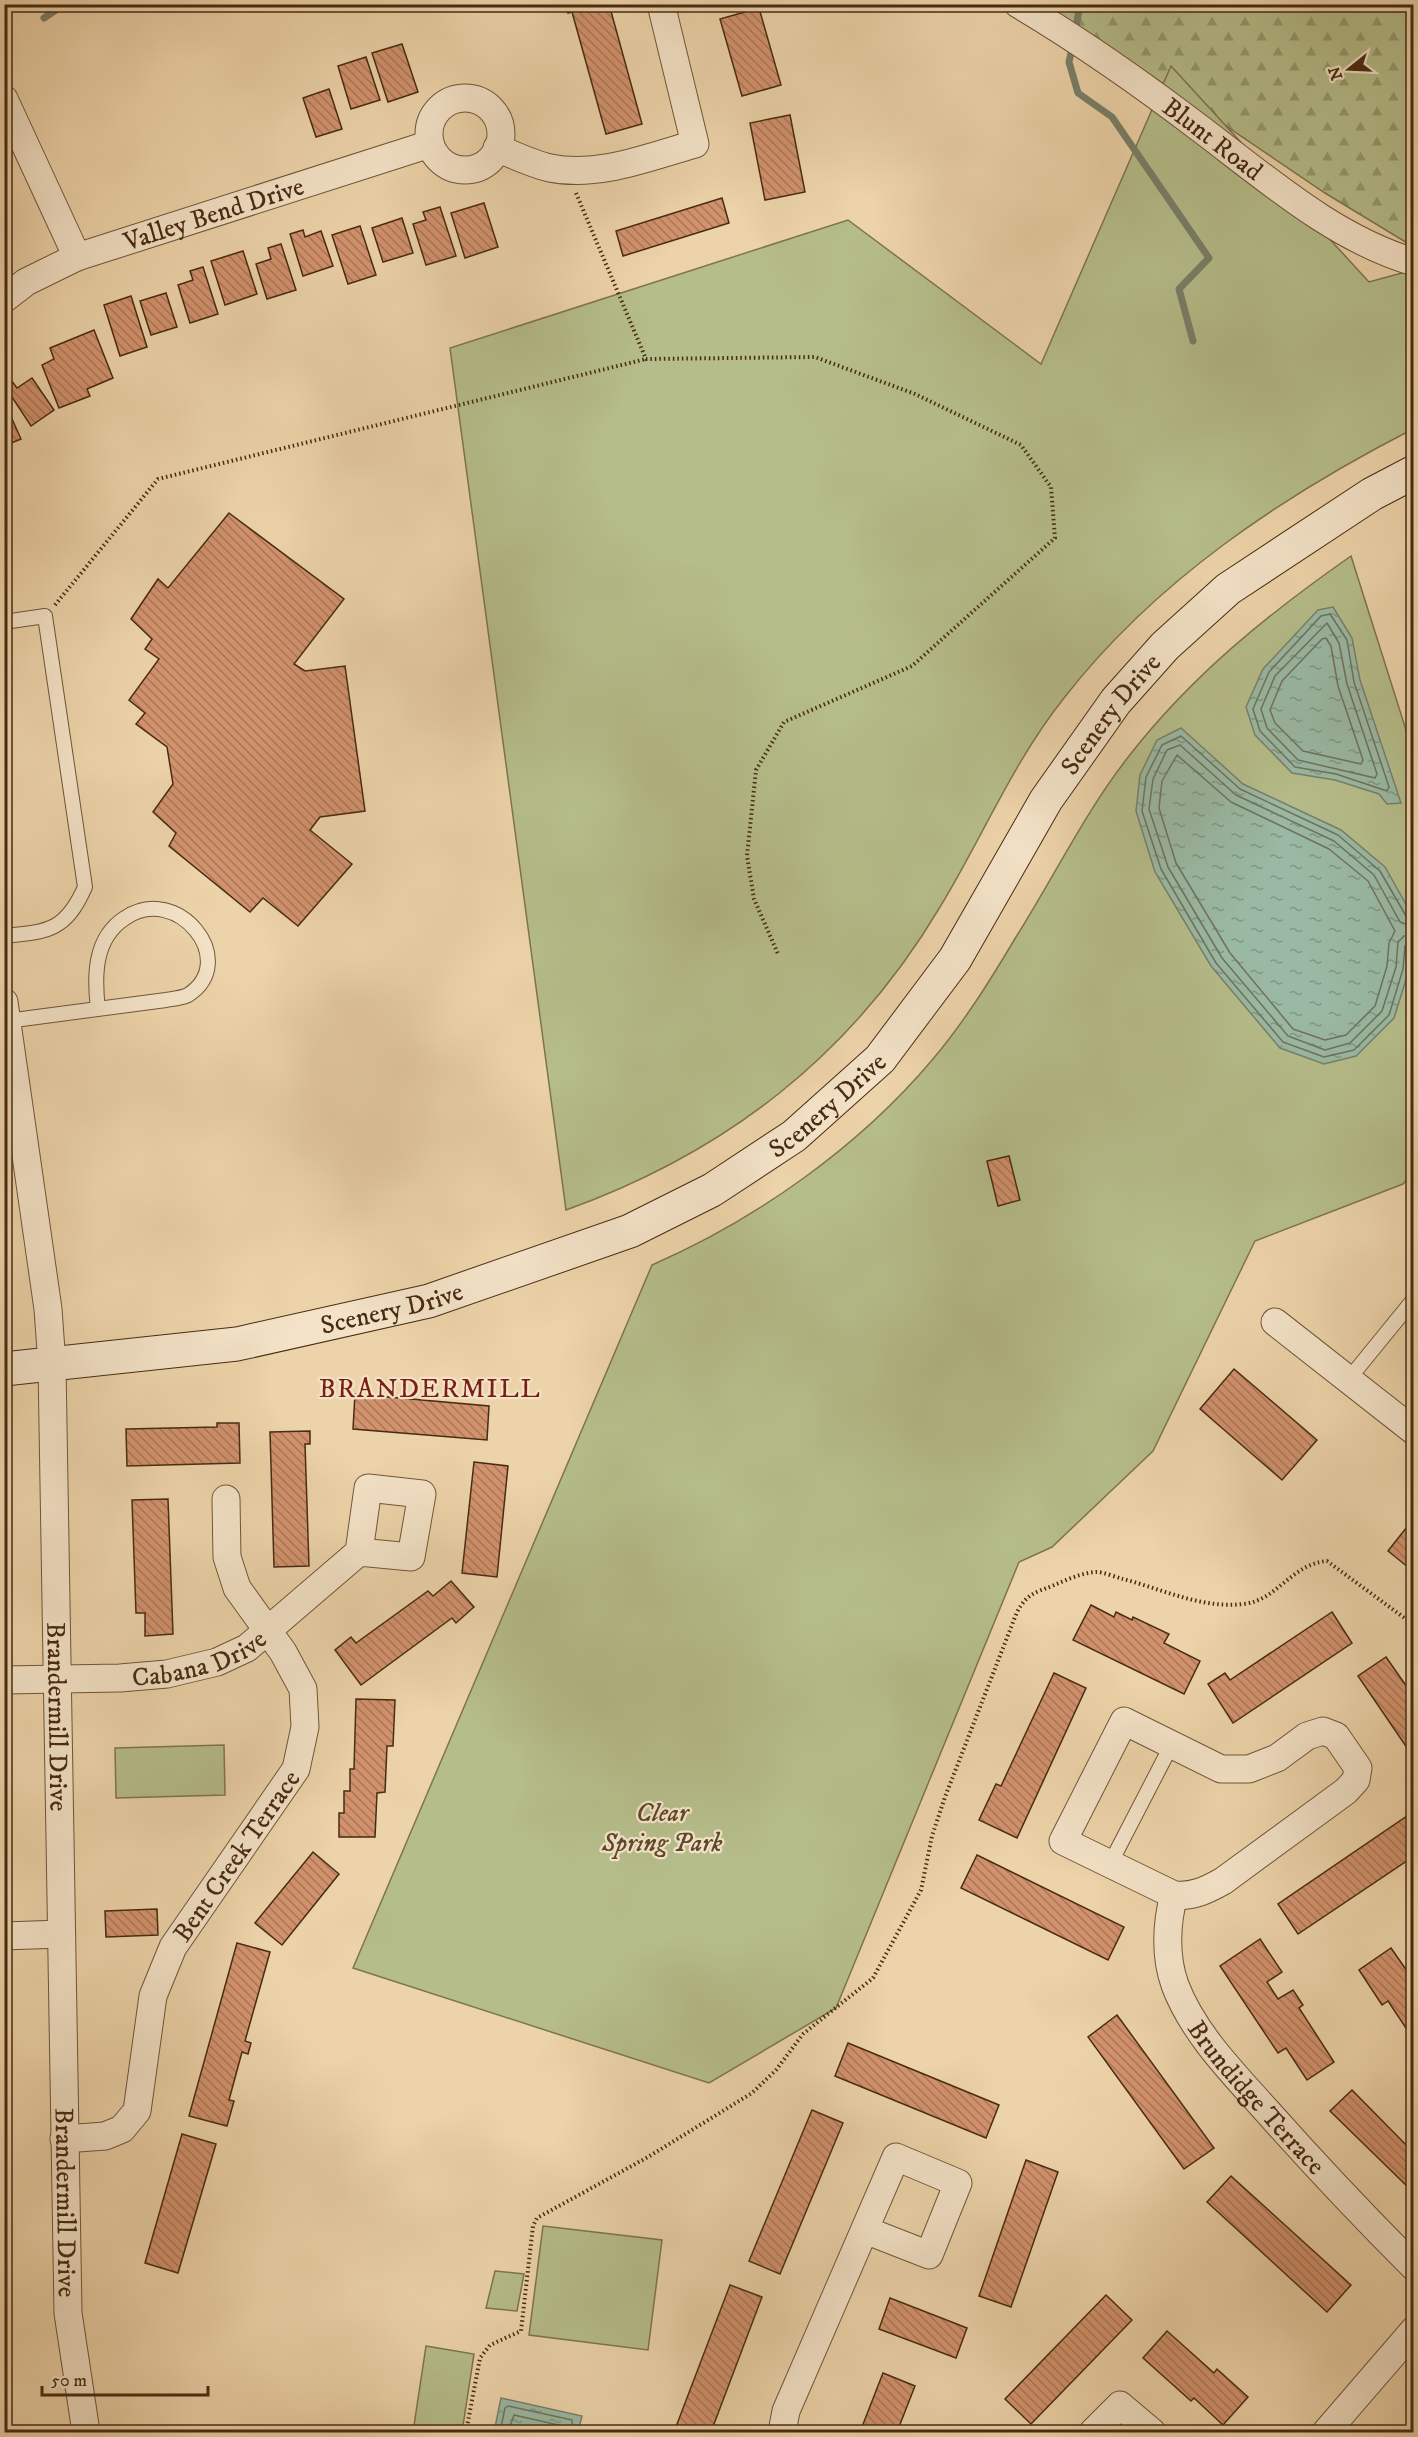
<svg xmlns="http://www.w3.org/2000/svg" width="1418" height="2437" font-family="'IM FELL DW Pica',serif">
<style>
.forest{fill:url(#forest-firs);stroke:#7e744e;stroke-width:1.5}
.park{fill:#b5bd8a;stroke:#7e744e;stroke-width:1.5}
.water{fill:url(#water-ripples);stroke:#79806a;stroke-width:1.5}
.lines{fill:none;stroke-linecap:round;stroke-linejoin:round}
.shore{stroke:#70725c;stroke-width:1.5}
.stream{stroke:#79806a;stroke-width:7}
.building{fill:url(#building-back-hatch);stroke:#472b13;stroke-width:1.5}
.lane-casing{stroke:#705538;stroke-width:16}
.street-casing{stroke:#705538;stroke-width:29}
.secondary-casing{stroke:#472b13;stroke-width:35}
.path{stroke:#472b13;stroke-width:4;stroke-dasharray:1.5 3;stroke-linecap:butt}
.lane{stroke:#f3e2c7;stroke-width:14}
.street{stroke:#f3e2c7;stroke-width:27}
.secondary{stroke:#f3e2c7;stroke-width:33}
.labels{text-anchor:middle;stroke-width:4.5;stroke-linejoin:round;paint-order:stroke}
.street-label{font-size:26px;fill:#472b13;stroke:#f3e2c7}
.park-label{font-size:26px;font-style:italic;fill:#5d482b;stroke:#f3e2c7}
.neighbourhood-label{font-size:27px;letter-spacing:1.5px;fill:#7a1f14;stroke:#f3e2c7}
</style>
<defs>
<pattern id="forest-firs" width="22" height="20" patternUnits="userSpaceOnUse" patternTransform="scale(1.5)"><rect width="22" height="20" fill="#b5bd8a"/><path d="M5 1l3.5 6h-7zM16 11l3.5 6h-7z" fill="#959a70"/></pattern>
<pattern id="water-ripples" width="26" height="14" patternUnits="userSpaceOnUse" patternTransform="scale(1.5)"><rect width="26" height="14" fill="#9ab9a4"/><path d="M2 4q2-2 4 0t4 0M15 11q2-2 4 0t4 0" fill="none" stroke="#7f9784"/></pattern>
<pattern id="building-back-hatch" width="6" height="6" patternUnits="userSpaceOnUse" patternTransform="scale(1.5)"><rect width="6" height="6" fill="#d2926d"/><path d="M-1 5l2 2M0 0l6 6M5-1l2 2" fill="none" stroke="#ac7758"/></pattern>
</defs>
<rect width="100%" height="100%" fill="#edd3a9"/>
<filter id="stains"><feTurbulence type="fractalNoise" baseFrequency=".00333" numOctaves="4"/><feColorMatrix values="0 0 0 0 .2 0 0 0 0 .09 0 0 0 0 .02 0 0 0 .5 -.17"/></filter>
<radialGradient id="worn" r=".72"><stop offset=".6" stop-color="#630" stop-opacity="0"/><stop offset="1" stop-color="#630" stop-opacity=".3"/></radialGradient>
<path class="forest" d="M1047 5H1413V242L1407 243 1325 193Z"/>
<g class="park">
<path d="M1171 66 1369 282 1413 270V429C1282 496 1155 581 1064 698 1013 762 982 838 940 907 852 1055 727 1152 566 1210L450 348 848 220 1041 364Z"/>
<path d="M1351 556 1413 752V1173L1403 1184 1255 1241 1153 1451 1052 1547 1019 1562 836 2008 709 2083 353 1968 652 1265C757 1219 859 1147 933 1059 965 1021 991 979 1016 937 1054 877 1085 812 1129 756 1192 675 1268 614 1351 556Z"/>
<path d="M224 1745 225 1795 116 1798 115 1748Z"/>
<path d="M543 2226 662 2240 648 2350 529 2335Z"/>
<path d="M495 2271 524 2274 517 2311 486 2308Z"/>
<path d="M426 2346 474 2354 462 2432H413Z"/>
</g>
<g class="water">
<path d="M1333 607 1352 638 1360 680 1401 803 1387 804 1379 794 1335 780 1292 773 1255 735 1246 707 1263 669 1318 610Z"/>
<path d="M1181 728 1243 784 1341 830 1385 867 1413 917 1409 970 1394 1018 1356 1056 1324 1064 1280 1048 1211 966 1155 872 1136 811 1140 775 1157 740Z"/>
<path d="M501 2398 582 2416 578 2432H494Z"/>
</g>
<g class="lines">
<g class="shore">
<path d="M1330 614 1347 640 1354 682 1389 787 1387 791 1336 774 1295 767 1260 731 1253 709 1269 672 1321 616Z"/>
<path d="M1327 623 1339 643 1347 684 1377 774 1375 778 1298 760 1267 728 1261 709 1275 676Z"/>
<path d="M1326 638 1331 646 1338 686 1363 760 1361 764 1303 751 1275 723 1270 710 1282 681 1322 639Z"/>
<path d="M1177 755 1231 802 1329 849 1368 881 1395 931 1389 943 1387 966 1375 1006 1346 1035 1325 1040 1293 1029 1230 953 1176 863 1159 808 1162 781Z"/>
<path d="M1414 920 1406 916 1380 871 1338 835 1240 789 1181 736 1162 745 1146 777 1142 811 1161 869 1216 963 1283 1042 1324 1057 1354 1050 1389 1015 1403 969 1405 946 1414 941"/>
<path d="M1414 927 1400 922 1374 875 1334 841 1236 795 1180 745 1167 750 1153 779 1149 809 1168 867 1222 958 1288 1036 1325 1050 1350 1043 1382 1011 1396 967 1398 942 1404 936 1414 934"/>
<path d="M500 2432 505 2408 508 2406 572 2420 573 2432"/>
<path d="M508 2432 514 2415 563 2426 565 2432"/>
</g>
<g class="stream">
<path d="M44 18 65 4"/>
<path d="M1075 33 1080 4"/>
<path d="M1073 44 1069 62 1078 93 1112 117 1209 258 1179 289 1193 341"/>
</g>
</g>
<g class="building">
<path d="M565 4H609L642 124 606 134 572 12 568 13Z"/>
<path d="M759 8 781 85 742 96 720 19Z"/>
<path d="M402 44 418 92 388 102 372 53Z"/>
<path d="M366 57 380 100 351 109 338 66Z"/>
<path d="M329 89 342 129 316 137 303 98Z"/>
<path d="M790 115 805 192 765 200 750 123Z"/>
<path d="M722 198 729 223 623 256 616 231Z"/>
<path d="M484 203 498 247 465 258 451 213Z"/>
<path d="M440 207 456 256 426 265 413 224 426 220 423 212Z"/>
<path d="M402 218 413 253 383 262 372 228Z"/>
<path d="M360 226 376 275 348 284 332 235Z"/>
<path d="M303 230 305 237 321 231 333 266 303 276 290 234Z"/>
<path d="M281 244 296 290 267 299 256 264 271 259 268 248Z"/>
<path d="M243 251 257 294 225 305 211 261Z"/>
<path d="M203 267 218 314 190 323 178 285 193 280 190 271Z"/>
<path d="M166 293 177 327 151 335 140 301Z"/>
<path d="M131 296 147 347 120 356 104 305Z"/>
<path d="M94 330 113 378 87 389 90 396 59 408 42 365 54 359 50 348Z"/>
<path d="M32 378 54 410 31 426 4 385 11 380 17 388Z"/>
<path d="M4 401 21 439 4 446Z"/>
<path d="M229 513 344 599 294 664 305 671 345 666 365 811 320 817 310 830 352 864 298 926 263 898 250 912 169 846 176 833 153 812 173 784 167 747 136 724 145 713 129 700 159 659 145 649 152 639 131 619 158 579 168 588Z"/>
<path d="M1009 1156 1020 1200 998 1206 987 1161Z"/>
<path d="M1234 1369 1317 1440 1282 1480 1200 1409Z"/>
<path d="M355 1394 489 1406 487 1440 353 1429Z"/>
<path d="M217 1423H239L240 1463 127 1466 126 1429 217 1427Z"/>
<path d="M310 1431V1444H305L309 1566 274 1567 270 1432Z"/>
<path d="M474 1462 508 1466 497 1577 462 1573Z"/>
<path d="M168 1499 173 1634 145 1636V1613H136L132 1500Z"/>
<path d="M1414 1518V1572L1388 1551Z"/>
<path d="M451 1581 474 1607 456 1623 452 1618 361 1685 335 1650 351 1637 356 1643 428 1591 433 1596Z"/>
<path d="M1091 1605 1114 1617 1116 1612 1132 1620 1133 1617 1169 1634 1164 1643 1200 1661 1184 1694 1073 1640Z"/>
<path d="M1332 1612 1352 1643 1233 1723 1208 1684 1225 1673 1230 1680Z"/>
<path d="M1386 1657 1414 1697V1758L1358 1676Z"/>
<path d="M1054 1673 1086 1688 1017 1838 979 1820 996 1784 1001 1786Z"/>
<path d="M356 1699 395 1700 393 1746H387L385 1792 377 1793 375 1837H339V1813H344V1791H350V1769H354Z"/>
<path d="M1413 1812 1414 1856 1298 1934 1278 1904Z"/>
<path d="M313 1852 339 1874 282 1945 255 1923Z"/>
<path d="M977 1855 1124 1927 1108 1960 961 1888Z"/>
<path d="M157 1909 158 1935 106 1937 105 1911Z"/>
<path d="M1260 1939 1282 1972 1267 1982 1278 1999 1293 1990 1303 2005 1299 2008 1334 2062 1307 2080 1286 2048 1278 2053 1220 1966Z"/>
<path d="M237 1943 270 1952 245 2041 251 2043 248 2054 242 2052 229 2100 234 2101 227 2126 189 2116Z"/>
<path d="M1391 1948 1414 1981V2040L1388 2001 1382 2005 1359 1970Z"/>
<path d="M1117 2015 1214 2148 1184 2169 1088 2037Z"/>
<path d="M848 2043 999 2105 986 2138 835 2076Z"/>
<path d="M1352 2090 1414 2153V2193L1330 2111Z"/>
<path d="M812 2110 843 2123 780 2274 749 2261Z"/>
<path d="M182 2134 216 2144 178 2273 145 2263Z"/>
<path d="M1026 2160 1058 2172 1011 2307 979 2296Z"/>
<path d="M1231 2176 1351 2285 1327 2312 1207 2202Z"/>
<path d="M730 2285 762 2297 711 2432H674Z"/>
<path d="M1106 2295 1132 2320 1031 2424 1005 2399Z"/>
<path d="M890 2298 967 2328 956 2358 879 2329Z"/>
<path d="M1167 2331 1214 2373 1217 2369 1248 2397 1223 2425 1194 2398 1191 2401 1143 2358Z"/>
<rect x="4" y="2336" width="2" height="49"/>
<path d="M883 2373 915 2386 897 2432H860Z"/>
</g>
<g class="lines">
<g class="lane-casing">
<g id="lane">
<path d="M4 622 45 616 85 887C66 930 49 932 4 936"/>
<path d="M7 1021 166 1000C172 999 182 998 188 995 241 961 177 882 125 918 94 938 94 976 98 1009"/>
<path d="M1348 1380 1414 1299"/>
<path d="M1110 1864 1172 1744"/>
</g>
</g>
<g class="street-casing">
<g id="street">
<path id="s1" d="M1018 4C1082 42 1143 85 1202 130 1267 179 1335 239 1414 262"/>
<circle cx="465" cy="134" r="36"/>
<path d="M4 99 77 257"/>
<path d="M497 148C514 155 532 164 550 168 598 178 649 157 695 144L661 4"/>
<path id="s2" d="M4 299 26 282 77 257 430 144"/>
<path id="s3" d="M4 1002 48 1309 52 1365 68 2313 86 2432"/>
<path d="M1275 1322 1414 1431"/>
<path id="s4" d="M4 1680 120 1678 167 1674 217 1662 247 1648 359 1552 368 1488 422 1494 411 1557 359 1552"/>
<path d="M1124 1721 1221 1769H1249L1277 1758 1307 1736 1323 1731 1336 1736 1358 1768 1356 1780 1346 1791 1223 1881C1207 1890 1193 1897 1174 1895L1063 1841Z"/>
<path id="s5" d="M1174 1895C1166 1924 1165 1957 1175 1985 1193 2033 1233 2073 1266 2110 1314 2164 1363 2216 1414 2267"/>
<path d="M4 1936 61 1934"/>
<path id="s6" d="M64 2139 105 2136 122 2129 137 2111 153 1996 173 1947 296 1769 305 1727 303 1689 283 1652 237 1588 227 1557 226 1499"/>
<path d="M782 2432 786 2411 896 2157 958 2183 929 2255 865 2230"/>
<path d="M1093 2432 1120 2405 1152 2432"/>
<path d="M1326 2432 1414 2330"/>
</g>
</g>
<g class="secondary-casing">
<g id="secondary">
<path id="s7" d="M4 1369 237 1344 429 1301 630 1231 712 1190 794 1136 880 1059 955 959 1046 800 1116 701 1165 646 1228 589 1372 494 1414 472"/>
</g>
</g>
<g class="path">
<path d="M576 193 646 359 815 357 915 394 1021 445 1051 487 1055 538 912 666 784 722 756 770 747 856 754 899 778 954"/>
<path d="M55 605 158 479 646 359"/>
<path d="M466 2432 480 2358 490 2345 521 2331 533 2226 537 2218 648 2157 752 2093 776 2070 803 2034 873 1978 921 1890 932 1836 945 1797 1017 1612C1027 1594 1034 1593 1052 1586 1066 1580 1081 1573 1096 1572 1104 1572 1115 1577 1123 1579 1162 1589 1202 1609 1243 1604 1277 1601 1291 1564 1327 1561L1414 1625"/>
</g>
<use href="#lane" class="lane"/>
<use href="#street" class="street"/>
<use href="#secondary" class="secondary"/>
</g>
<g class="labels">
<g class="street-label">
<text dy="9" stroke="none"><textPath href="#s1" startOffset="237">Blunt Road</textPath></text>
<text dy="9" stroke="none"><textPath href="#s2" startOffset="228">Valley Bend Drive</textPath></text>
<text dy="9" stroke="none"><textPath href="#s7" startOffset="1365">Scenery Drive</textPath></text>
<text dy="9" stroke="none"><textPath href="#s7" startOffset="879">Scenery Drive</textPath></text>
<text dy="9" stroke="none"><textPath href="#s7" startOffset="393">Scenery Drive</textPath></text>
<text dy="9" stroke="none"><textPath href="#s4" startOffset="198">Cabana Drive</textPath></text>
<text dy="9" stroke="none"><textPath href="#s3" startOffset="718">Brandermill Drive</textPath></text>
<text dy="9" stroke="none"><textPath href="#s6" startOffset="363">Bent Creek Terrace</textPath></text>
<text dy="9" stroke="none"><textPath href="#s5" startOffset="231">Brundidge Terrace</textPath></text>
<text dy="9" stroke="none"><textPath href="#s3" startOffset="1204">Brandermill Drive</textPath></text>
</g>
<g class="park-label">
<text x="662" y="1821">Clear<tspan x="662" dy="30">Spring Park</tspan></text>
</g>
<g class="neighbourhood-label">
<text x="430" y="1397">BRANDERMILL</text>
</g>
</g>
<rect width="1418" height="2437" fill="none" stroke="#edd3a9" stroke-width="24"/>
<rect x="6" y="6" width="1406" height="2425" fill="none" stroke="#472b13" stroke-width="3"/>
<rect x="12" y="12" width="1394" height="2413" fill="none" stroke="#472b13" stroke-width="1.5"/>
<g transform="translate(1349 69) rotate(252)" stroke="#f3e2c7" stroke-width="4.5" paint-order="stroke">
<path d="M0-4.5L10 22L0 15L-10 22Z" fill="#472b13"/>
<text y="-9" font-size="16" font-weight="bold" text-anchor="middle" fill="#472b13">N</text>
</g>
<path d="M42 2386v9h166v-9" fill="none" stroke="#472b13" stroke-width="3"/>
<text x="51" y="2386" font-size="18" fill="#472b13" stroke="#f3e2c7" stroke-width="4.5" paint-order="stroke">50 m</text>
<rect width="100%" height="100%" filter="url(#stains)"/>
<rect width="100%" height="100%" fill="url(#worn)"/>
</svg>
